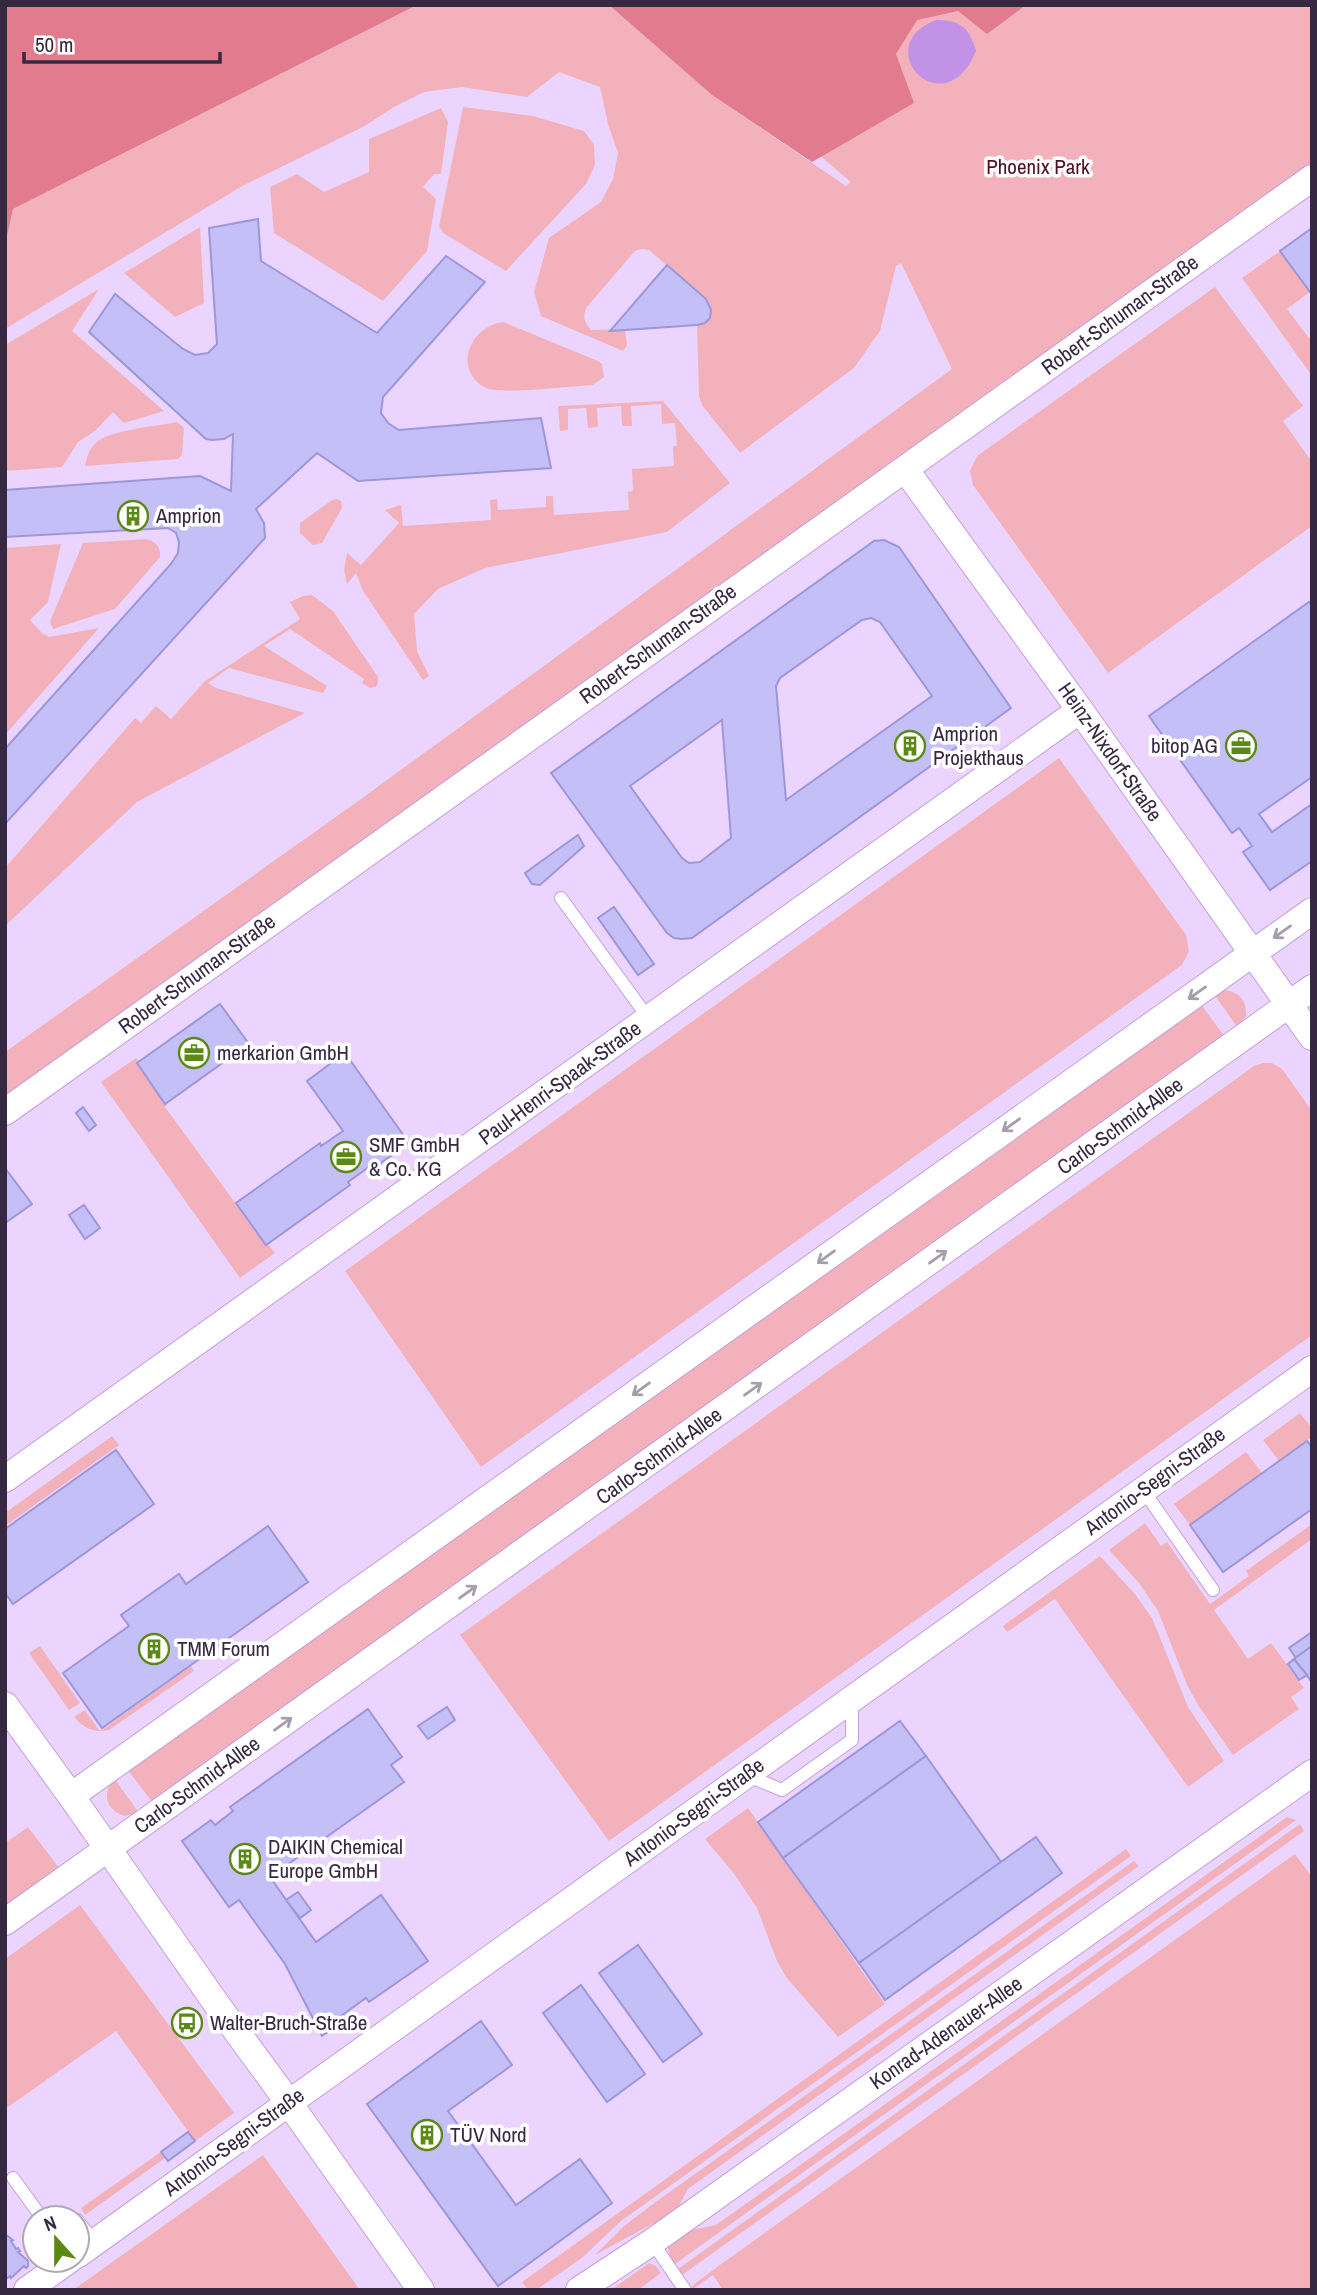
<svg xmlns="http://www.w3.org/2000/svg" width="1317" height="2295" font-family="'Archivo Narrow',sans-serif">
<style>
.green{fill:#f3b2bb}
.forest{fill:#e27b8d}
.water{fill:#c292e7}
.building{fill:#c5bff8;stroke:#9e96da;stroke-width:2;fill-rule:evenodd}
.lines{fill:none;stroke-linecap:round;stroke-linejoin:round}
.lane-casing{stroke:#c29ede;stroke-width:14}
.street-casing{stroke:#c29ede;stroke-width:28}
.lane{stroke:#fff;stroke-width:12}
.street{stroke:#fff;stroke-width:26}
.oneway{stroke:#a59eaa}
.labels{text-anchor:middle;stroke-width:7;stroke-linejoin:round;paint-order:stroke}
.park-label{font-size:21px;fill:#4f0e20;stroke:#fff}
.street-label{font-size:21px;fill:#372842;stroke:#fff}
.poi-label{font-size:21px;fill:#372842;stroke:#fff;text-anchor:start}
</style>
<rect width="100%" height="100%" fill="#ebd5fe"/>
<g class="green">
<path d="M417 5H609L712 95 846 186 851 182 811 148 882 51 902 12 1007 5H1312V164L5 1098V1052L354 804 952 369 901 263 896 266 880 331 854 368 740 453 702 405 699 396 697 325C707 323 709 319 711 309L701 295 649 250 642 249 635 251 586 308C583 318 584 323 591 330L625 329 627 346 623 351 541 316 534 292 549 238 601 202 613 179 618 153 608 124 600 87 559 72 527 97 462 87 424 92 394 107 363 127 244 185 5 329V245L13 209Z"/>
<path d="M463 107 533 116 584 131 594 145 595 165 586 184 506 271 443 233 439 226Z"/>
<path d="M441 108 448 122 441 174H434L423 187 436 199 427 251 383 301 274 233 270 187 297 174 324 192 369 172V139Z"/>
<path d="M200 227 204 303 175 317 124 273Z"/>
<path d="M1280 251 1310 292 1287 309 1312 342V376L1242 278Z"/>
<path d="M1215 287 1303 406 1283 421 1312 462V526L1108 673 973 485 970 471 977 456Z"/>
<path d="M99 289 72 331 164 411 124 423 113 412 95 431 78 442 62 467 5 471V345Z"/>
<path d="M503 322 598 361 602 364 604 377 593 385C573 386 500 395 486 388 453 371 468 327 503 322Z"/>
<path d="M663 401 730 483 667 532 485 568 438 589 414 614 417 651 429 676 423 680 363 591 356 573 347 584 344 570 347 553 361 565 399 523 385 510 401 505 403 526 491 520 490 500 497 499 498 510 546 507V496H553L554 515 629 510 628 492 633 491 632 469 674 466 673 446H677L675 423 662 424 661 404 631 406 632 426H622L621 406 597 408 598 427 588 428 586 408 568 409V430L560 431 558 406Z"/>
<path d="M177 422 184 428 182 455 178 459 85 466C87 456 90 447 98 441 112 430 158 426 177 422Z"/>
<path d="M337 499 341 501 342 508 322 543 313 545 300 533V523L332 500Z"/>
<path d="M147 539C156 542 161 547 160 557L115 609 53 629 50 622 51 619 83 543Z"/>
<path d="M61 544 48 602 30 620 42 633 49 637 99 628 5 735V548Z"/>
<path d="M312 595 333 611 378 677V683L376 687 370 688 362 683 364 679 290 629 264 646 327 686 323 693 229 668 208 683 216 688 305 713 137 802 5 926V868L135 718 141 723 156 706 171 719 205 681 300 619 290 602 303 596Z"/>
<path d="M1059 758 1186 935 1189 951 1182 965 481 1467 345 1271Z"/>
<path d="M1221 990C1237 990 1247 999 1246 1016L1238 1028 1213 993Z"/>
<path d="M1200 1003 1225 1037 153 1803 127 1769Z"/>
<path d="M136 1058 139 1062 137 1064 167 1105 165 1107 266 1245 268 1244 275 1253 240 1278 101 1082Z"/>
<path d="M1263 1063H1272L1282 1069 1312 1111V1335L609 1841 460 1635 1254 1066Z"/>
<path d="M1300 1413 1312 1428V1437L1279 1461 1263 1440Z"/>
<path d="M112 1436 119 1445 5 1526V1513Z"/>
<path d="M1246 1452 1262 1473 1190 1525 1174 1504Z"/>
<path d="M1145 1523 1161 1546 1167 1542 1210 1604 1249 1576 1246 1571 1312 1524V1539L1214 1610 1248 1659 1271 1643 1304 1688 1291 1697 1299 1709 1233 1755 1198 1705 1187 1685 1158 1611 1139 1583 1109 1550Z"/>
<path d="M1100 1556 1135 1594 1152 1618 1188 1707 1224 1761 1188 1787 1055 1599 1007 1632 1003 1626Z"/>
<path d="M40 1646 80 1703 69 1710 29 1653Z"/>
<path d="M191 1666 194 1671 109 1730C93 1733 85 1729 74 1717L85 1710 99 1730H102Z"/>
<path d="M114 1778 139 1813 124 1816C105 1809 102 1794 114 1778Z"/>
<path d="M748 1808 885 2004 838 2037 786 1977 777 1961 757 1908 735 1875 705 1839Z"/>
<path d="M1287 1817 1296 1820 675 2264 670 2258 668 2248 692 2230 716 2225Z"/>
<path d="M1300 1824 1304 1831 682 2275 678 2269Z"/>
<path d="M28 1827 60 1869 5 1908V1839L8 1841Z"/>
<path d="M1126 1849 1131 1856 621 2221 582 2258 536 2290H528L522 2282Z"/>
<path d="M1295 1854 1312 1877V2290H723L713 2275 693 2289 692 2286 717 2267Z"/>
<path d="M1134 1861 1139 1866 688 2189 678 2208 656 2222 595 2255 624 2226 657 2201Z"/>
<path d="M80 1905 234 2113 195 2141 116 2031 5 2109V1959Z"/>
<path d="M161 2152 165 2158 85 2215 81 2208Z"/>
<path d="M263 2155 360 2290H73Z"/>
<path d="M649 2263 656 2266 661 2273 638 2290H611Z"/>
</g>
<g class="forest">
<path d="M5 5H417L13 209 5 245Z"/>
<path d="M609 5H1026L987 34 958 11 917 20 896 54 914 103 812 162 712 95Z"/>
</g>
<path class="water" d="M936 20C961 20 969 28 976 51 944 129 867 46 936 20Z"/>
<g class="building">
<path d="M258 219 261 261 377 333 446 256 485 282 383 397 381 413 388 423 399 430 541 418 551 468 358 481 317 453 256 509 264 523 265 538 5 824V749L171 564 178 553 179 542 176 533 168 528 5 537V490L200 476 231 491 233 434 224 439 212 440 206 439 89 332 115 294 183 349 195 355 208 353 217 344 209 228Z"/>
<path d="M1312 228V291L1310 292 1280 251Z"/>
<path d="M667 265 706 299 711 310 710 318 705 323 697 325 610 331Z"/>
<path d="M884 540 899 547 1011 708 692 938 682 939 674 938 667 933 551 773 874 541ZM871 618 880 622 932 696 786 800 776 686 780 678 862 620ZM722 720 731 838 700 862 689 863 682 858 630 786Z"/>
<path d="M1309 602 1312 606V777L1259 814 1272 832 1312 804V861L1270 890 1243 852 1252 846 1239 828 1232 833 1149 716Z"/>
<path d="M578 835 584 846 540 885 532 884 525 873Z"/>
<path d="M614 907 654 964 638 975 598 918Z"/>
<path d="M220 1004 249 1044 165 1104 137 1063Z"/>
<path d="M345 1053 409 1143 371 1170 369 1167 348 1182 350 1185 266 1245 236 1203 320 1143 321 1146 343 1131 307 1081Z"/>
<path d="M83 1107 96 1125 89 1131 76 1113Z"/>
<path d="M5 1168 32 1204 5 1223Z"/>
<path d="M84 1205 100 1228 85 1239 69 1215Z"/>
<path d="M1307 1441 1312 1447V1509L1223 1572 1190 1525Z"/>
<path d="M116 1450 154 1504 13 1604 5 1593V1529Z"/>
<path d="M268 1526 308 1582 102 1728 63 1673 129 1626 121 1615 179 1574 186 1584Z"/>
<path d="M1312 1632V1646L1296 1658 1289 1648Z"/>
<path d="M1312 1646V1682L1294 1659Z"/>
<path d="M1294 1659 1307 1675 1299 1680 1288 1664Z"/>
<path d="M447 1707 455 1720 428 1739 418 1726Z"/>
<path d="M368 1709 402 1757 391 1765 404 1782 270 1877 316 1942 381 1895 428 1961 369 2002 366 1998 341 2016 345 2020 322 2036 285 1964 239 1900 229 1907 182 1841 211 1820 215 1825 233 1811 230 1807Z"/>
<path d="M900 1721 926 1756 783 1858 758 1822Z"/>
<path d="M926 1756 1001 1862 859 1963 783 1858Z"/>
<path d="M1036 1837 1062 1873 885 2000 859 1963Z"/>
<path d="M298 1892 311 1910 300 1918 286 1900Z"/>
<path d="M638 1945 702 2034 663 2062 599 1973Z"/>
<path d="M581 1985 645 2074 607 2102 543 2013Z"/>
<path d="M481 2021 512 2065 448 2111 516 2205 580 2159 612 2203 498 2286 367 2104Z"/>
<path d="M188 2132 195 2141 168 2161 161 2152Z"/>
<path d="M5 2234 13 2240 11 2241 16 2249 18 2248 20 2251 18 2252 28 2261V2266L26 2268 24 2266 11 2278 10 2276 5 2280Z"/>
</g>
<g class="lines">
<g class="lane-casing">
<g id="lane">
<path d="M561 898 649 1019"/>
<path d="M1143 1490 1213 1590"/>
<path d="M746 1775 782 1790 852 1740V1701"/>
<path d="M13 2178 42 2218"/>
<path d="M77 2220 94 2242"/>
<path d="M652 2242 685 2290"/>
</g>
</g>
<g class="street-casing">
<g id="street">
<path d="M905 469 1080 710 1312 1037"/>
<path d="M5 1112 1312 178"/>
<path d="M5 1479 1080 710"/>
<path d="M5 1705 71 1796 218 2006 289 2103 421 2290"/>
<path d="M71 1796 1312 911"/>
<path d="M5 1922 1312 988"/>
<path d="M77 2255 1312 1369"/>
<path d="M27 2290 69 2260"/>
<path d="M579 2290 652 2242 1312 1773"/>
</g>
</g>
<use href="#lane" class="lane"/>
<use href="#street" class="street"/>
</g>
<defs><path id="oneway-shaft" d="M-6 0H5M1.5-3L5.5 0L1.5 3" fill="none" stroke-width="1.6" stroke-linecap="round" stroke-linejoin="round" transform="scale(1.75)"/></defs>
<g class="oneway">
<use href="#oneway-shaft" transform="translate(1282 932) rotate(145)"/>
<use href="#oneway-shaft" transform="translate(1197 993) rotate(145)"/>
<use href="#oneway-shaft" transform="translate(1011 1125) rotate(144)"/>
<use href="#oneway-shaft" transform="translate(826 1257) rotate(144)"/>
<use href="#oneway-shaft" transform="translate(938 1257) rotate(-36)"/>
<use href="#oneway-shaft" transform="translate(641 1389) rotate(144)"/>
<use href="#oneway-shaft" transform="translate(753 1389) rotate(-36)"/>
<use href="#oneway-shaft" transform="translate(468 1592) rotate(-36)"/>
<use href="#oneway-shaft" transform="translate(283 1724) rotate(-36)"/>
</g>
<defs>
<g id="building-ring" transform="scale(1.575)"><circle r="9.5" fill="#fff" stroke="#5c8816" stroke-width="1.5"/><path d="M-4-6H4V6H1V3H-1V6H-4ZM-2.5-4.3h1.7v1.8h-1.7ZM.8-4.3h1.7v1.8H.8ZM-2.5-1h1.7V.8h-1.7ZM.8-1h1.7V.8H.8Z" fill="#5c8816"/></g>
<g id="office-ring" transform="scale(1.575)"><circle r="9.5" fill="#fff" stroke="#5c8816" stroke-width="1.5"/><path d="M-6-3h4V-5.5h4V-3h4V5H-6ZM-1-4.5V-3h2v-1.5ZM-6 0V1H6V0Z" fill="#5c8816"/></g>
<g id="bus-ring" transform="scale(1.575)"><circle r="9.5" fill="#fff" stroke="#5c8816" stroke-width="1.5"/><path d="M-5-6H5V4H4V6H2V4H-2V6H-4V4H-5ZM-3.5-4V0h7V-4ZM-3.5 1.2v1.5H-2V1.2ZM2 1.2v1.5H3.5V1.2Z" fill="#5c8816"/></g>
</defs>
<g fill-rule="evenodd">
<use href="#building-ring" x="133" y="516"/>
<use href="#building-ring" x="910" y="746"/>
<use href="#office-ring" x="1241" y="746"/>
<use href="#office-ring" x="194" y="1053"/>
<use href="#office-ring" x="346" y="1157"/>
<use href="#building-ring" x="154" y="1649"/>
<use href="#building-ring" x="245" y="1859"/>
<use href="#bus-ring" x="187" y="2023"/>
<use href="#building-ring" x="427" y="2135"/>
</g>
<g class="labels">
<g class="park-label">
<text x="1038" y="174">Phoenix Park</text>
</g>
<g class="street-label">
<text transform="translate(1120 315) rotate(-36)" y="7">Robert-Schuman-Straße</text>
<text transform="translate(658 644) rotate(-36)" y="7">Robert-Schuman-Straße</text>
<text transform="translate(1110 752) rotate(55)" y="7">Heinz-Nixdorf-Straße</text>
<text transform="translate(197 974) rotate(-36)" y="7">Robert-Schuman-Straße</text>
<text transform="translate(560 1083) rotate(-36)" y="7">Paul-Henri-Spaak-Straße</text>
<text transform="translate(1120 1126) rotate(-36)" y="7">Carlo-Schmid-Allee</text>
<text transform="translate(659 1456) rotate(-36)" y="7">Carlo-Schmid-Allee</text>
<text transform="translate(1155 1481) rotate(-36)" y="7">Antonio-Segni-Straße</text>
<text transform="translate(197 1785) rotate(-36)" y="7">Carlo-Schmid-Allee</text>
<text transform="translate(694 1812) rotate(-36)" y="7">Antonio-Segni-Straße</text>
<text transform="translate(946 2033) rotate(-35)" y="7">Konrad-Adenauer-Allee</text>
<text transform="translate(234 2142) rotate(-36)" y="7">Antonio-Segni-Straße</text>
</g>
<g class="poi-label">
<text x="156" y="523">Amprion</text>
<text x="933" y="741">Amprion<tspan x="933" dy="24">Projekthaus</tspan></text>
<text x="1218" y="753" text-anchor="end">bitop AG</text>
<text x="217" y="1060">merkarion GmbH</text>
<text x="369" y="1152">SMF GmbH<tspan x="369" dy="24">&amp; Co. KG</tspan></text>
<text x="177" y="1656">TMM Forum</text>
<text x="268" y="1854">DAIKIN Chemical<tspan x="268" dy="24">Europe GmbH</tspan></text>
<text x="210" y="2030">Walter-Bruch-Straße</text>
<text x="450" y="2142">TÜV Nord</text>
</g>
</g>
<rect width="1317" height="2295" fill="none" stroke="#372842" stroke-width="14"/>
<g transform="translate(56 2239) rotate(339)"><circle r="33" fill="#ffffff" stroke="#afa9b3" stroke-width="2"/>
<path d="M0-5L12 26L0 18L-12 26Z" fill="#5c8816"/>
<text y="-10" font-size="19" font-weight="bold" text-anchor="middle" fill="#372842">N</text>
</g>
<path d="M24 52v10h196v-10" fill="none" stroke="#372842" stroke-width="3.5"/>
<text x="35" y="52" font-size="21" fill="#372842" stroke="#ffffff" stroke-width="5" paint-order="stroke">50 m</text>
</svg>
